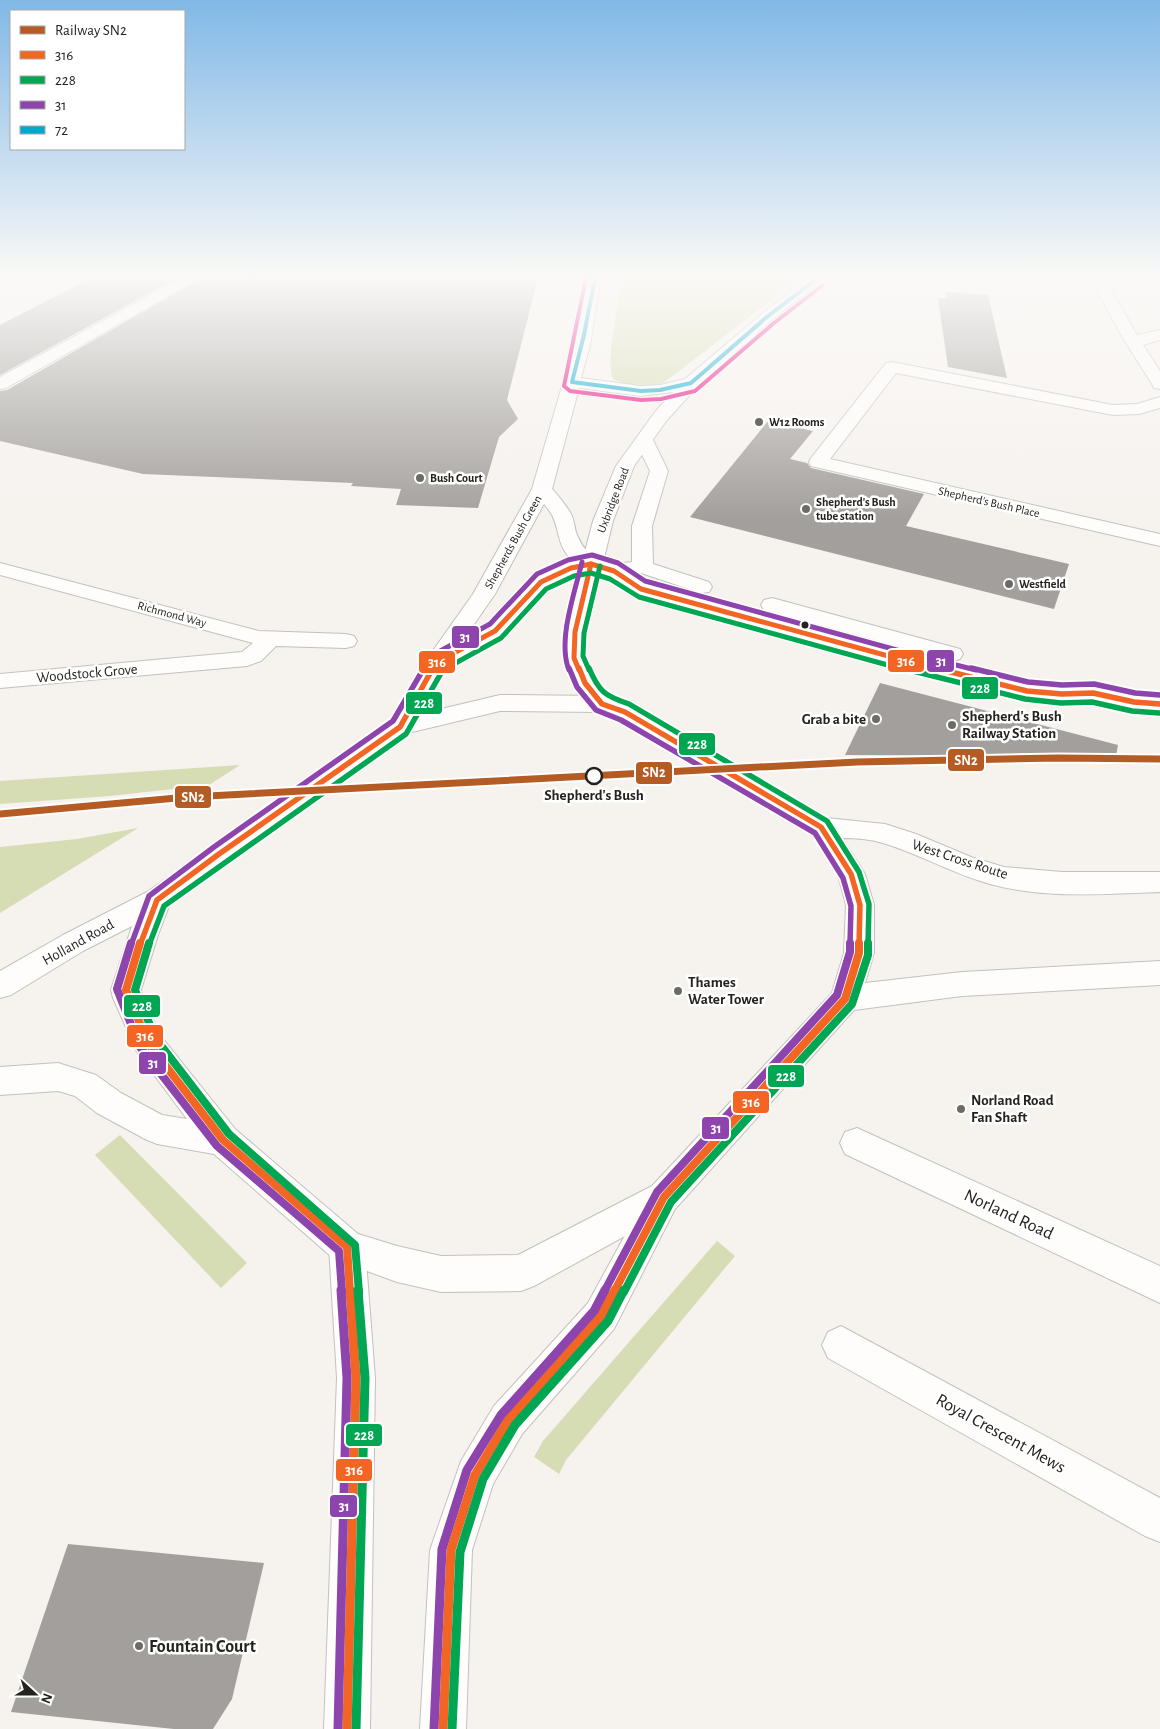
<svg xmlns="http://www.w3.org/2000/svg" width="1160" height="1729" font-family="'Alegreya Sans',sans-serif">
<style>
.green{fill:#d6ddb4}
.building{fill:#a29f9c}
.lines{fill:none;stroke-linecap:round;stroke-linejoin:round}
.minor-casing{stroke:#c3c0be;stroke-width:2}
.major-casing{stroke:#c3c0be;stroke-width:2}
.highway-casing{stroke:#c3c0be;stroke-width:2}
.minor{fill:#fefdfc;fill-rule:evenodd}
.major{fill:#fefdfc;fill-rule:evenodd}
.highway{fill:#fefdfc;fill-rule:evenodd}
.bus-1-far3-casing{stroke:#fff;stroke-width:8}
.bus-1-far2-casing{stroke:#fff;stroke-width:9}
.bus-1-far1-casing{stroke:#fff;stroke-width:11}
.bus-1-casing{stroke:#fff;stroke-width:13}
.bus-2-far3-casing{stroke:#fff;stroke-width:8}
.bus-2-far2-casing{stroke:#fff;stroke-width:9}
.bus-2-far1-casing{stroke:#fff;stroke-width:11}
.bus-2-casing{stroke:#fff;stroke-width:13}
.bus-3-far3-casing{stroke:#fff;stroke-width:8}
.bus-3-far2-casing{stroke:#fff;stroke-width:9}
.bus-3-far1-casing{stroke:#fff;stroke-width:11}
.bus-3-casing{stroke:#fff;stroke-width:13}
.bus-4-casing{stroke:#fff;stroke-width:6}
.bus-5-casing{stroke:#fff;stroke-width:6}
.bus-1-far3{stroke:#f26522;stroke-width:5}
.bus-1-far2{stroke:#f26522;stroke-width:5.5}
.bus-1-far1{stroke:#f26522;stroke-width:8}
.bus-1{stroke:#f26522;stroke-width:9}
.bus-2-far3{stroke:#00a651;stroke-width:5}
.bus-2-far2{stroke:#00a651;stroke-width:5.5}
.bus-2-far1{stroke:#00a651;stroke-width:8}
.bus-2{stroke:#00a651;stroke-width:9}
.bus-3-far3{stroke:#8e44ad;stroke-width:5}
.bus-3-far2{stroke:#8e44ad;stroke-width:5.5}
.bus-3-far1{stroke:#8e44ad;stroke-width:8}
.bus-3{stroke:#8e44ad;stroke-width:9}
.bus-4{stroke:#00a9ce;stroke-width:4}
.bus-5{stroke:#e5007d;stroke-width:4}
.rail-1-casing{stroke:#fff;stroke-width:11}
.rail-1{stroke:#b55b24;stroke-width:7}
.poi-dot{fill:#6e6b67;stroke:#fff;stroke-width:2}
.bus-dot{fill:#25221f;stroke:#fff;stroke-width:2}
.stop-dot{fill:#fff;stroke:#25221f;stroke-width:2.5}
.labels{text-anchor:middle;stroke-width:5;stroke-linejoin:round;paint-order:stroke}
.far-poi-label{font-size:12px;font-weight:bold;fill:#25221f;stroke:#fff;text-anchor:start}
.far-street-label{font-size:12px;fill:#25221f;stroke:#fff}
.street-label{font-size:15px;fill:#25221f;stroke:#fff}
.poi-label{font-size:15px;font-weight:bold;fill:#25221f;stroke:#fff;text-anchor:start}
.stop-label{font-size:15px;font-weight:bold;fill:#25221f;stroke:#fff}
.near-street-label{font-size:18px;fill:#25221f;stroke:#fff}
.near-poi-label{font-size:18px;font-weight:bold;fill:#25221f;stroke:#fff;text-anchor:start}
.line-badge{stroke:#fff;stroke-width:2}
.badge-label{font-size:14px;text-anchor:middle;font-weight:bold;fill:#fff}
</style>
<rect width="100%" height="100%" fill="#f6f2ee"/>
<g class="green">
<path d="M622 278H800L666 381C650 389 629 387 613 379 605 360 619 301 622 278Z"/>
<path d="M240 765 209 785 110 796 0 804V781Z"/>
<path d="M138 828 0 913V847L77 839Z"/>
<path d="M120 1135 247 1263 221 1288 95 1155Z"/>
<path d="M717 1241 735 1256 566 1460 559 1474 534 1457 543 1441Z"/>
</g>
<g class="building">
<path d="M91 278H177L0 375V325Z"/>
<path d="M202 278H538L507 400 518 419 499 437 478 508 396 505 401 489 351 486 353 483 143 474 0 441V391L7 390Z"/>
<path d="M946 292 988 295 1007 378 948 367 938 298H947Z"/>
<path d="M768 421 813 431 790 459 807 463 811 468 924 494 906 526 1069 564 1054 609 690 517Z"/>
<path d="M880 683 1118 745 1116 756 845 755Z"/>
<path d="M68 1544 264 1563 232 1699 213 1729H174L11 1712Z"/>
</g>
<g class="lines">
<g class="minor-casing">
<g id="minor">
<path d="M182 278H200L6 388 0 389V377Z"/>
<path d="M1090 278H1104L1137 335 1160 330V340L1143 345 1160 371V389L1154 388 1152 384 1124 340Z"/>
<path d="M892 362 1113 405 1137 404 1160 397V408L1139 414 1113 415 896 373 830 459 1160 534V546L811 466 809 462 811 458 886 363Z"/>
<path d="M644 435 650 436 653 440 668 471 652 526 653 564 709 582 712 587 709 592 701 593 641 573 634 575 649 584 907 654 1027 684 1062 687 1093 686 1134 694 1160 696V712L1134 710 1093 700 1062 701 1027 698 894 665 633 594 607 575 590 570 577 573 549 587 503 636 445 667 437 669 429 667 425 662 429 657 487 626 533 577 564 564 574 561C557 549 560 530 552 515 547 506 538 498 532 489L535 485C539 484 543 483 547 484 552 487 568 508 571 514 575 521 574 530 578 537 588 561 608 565 632 562V526L650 471 635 440 638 436Z"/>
<path d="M0 563 259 631 346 634 354 636 357 641 354 646 346 648 276 646 261 661 247 666 0 688V674L242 652 253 643 0 575Z"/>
<path d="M772 598 960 649 963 654 960 659 952 661 764 610 761 605 764 600Z"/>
<path d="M857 1128 1160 1266V1303L845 1154 840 1143 845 1132Z"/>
<path d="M841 1326 1160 1498V1542L1145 1536 828 1358 822 1345 828 1332Z"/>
</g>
</g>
<g class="major-casing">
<g id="major">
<path d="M601 278 590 345 581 378 641 386 660 385 685 379 763 313 808 278H825L773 319 697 387 667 420 634 466 613 521 586 632 585 658 596 681 614 704 610 709 602 712 594 709 573 683 563 658 564 632 593 521 616 466 655 412 673 392 641 396 579 388 552 489 495 594 448 662 409 733 400 735 391 733 388 727 425 662 473 594 532 489 574 345 587 279Z"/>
<path d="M664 1181 676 1186 681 1197 614 1329 522 1434 493 1484 472 1550 466 1729H420L430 1550 461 1461 494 1406 588 1303 652 1186Z"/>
<path d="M347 1230 360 1235 365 1247 375 1378 370 1729H324L337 1378 329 1247 334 1235Z"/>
</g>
</g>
<g class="highway-casing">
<path id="highway" d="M500 695 602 696 634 707 826 818 885 824 916 834 971 857 1004 867 1062 872H1160V892C1104 894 1044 899 990 884 953 874 920 854 883 843 870 839 855 838 842 838L865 874 874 905V953L865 983 962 972 1160 961V985L962 996 854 1010 676 1208 534 1286 521 1291 441 1292 397 1282 334 1259 214 1154 157 1144 145 1139 97 1113 75 1096 58 1091 0 1095V1067L58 1063 96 1075 121 1093 162 1115 187 1119 137 1052 113 998 111 990 132 926 83 951 11 995 0 998V971L63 935 147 892 391 721ZM500 711 600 712 616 717 812 834 838 875 846 905 844 953 832 993 652 1186 518 1255 441 1256 397 1246 358 1234 235 1129 160 1035 143 998 141 990 158 935 169 906 229 861 408 733Z"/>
</g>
<use href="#minor" class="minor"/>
<use href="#major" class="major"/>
<use href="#highway" class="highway"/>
<g class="bus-1-far3-casing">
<g id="bus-1-far3">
<path d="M433 670 437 662 495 631 541 582 571 568 591 564 614 571 641 589 940 670"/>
<path d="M579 670 574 658 575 632 591 564"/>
</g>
</g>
<g class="bus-1-far2-casing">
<g id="bus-1-far2">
<path d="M579 668 585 683 602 704 625 712 821 827 851 874 860 905 859 945"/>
<path d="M935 668 1027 691 1062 694 1093 693 1134 702 1160 704"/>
<path d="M140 945 157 900 219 854 400 727 433 668"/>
</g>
</g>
<g class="bus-1-far1-casing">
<g id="bus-1-far1">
<path d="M140 943 126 990 148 1043 223 1140 347 1247 350 1292"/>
<path d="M614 1292 664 1197 845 999 859 953V943"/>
</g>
</g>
<g class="bus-1-casing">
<g id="bus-1">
<path d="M347 1729 356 1378 350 1290"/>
<path d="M443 1729 451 1550 475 1475 508 1420 601 1316 615 1290"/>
</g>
</g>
<g class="bus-2-far3-casing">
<g id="bus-2-far3">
<path d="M443 670 501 638 546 589 574 576 591 573 610 579 639 597 906 670"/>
<path d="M589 670 583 656 584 633 600 566"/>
</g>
</g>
<g class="bus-2-far2-casing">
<g id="bus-2-far2">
<path d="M589 668C599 692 605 696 629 704L827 821 859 872 869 904 868 945"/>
<path d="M901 668 1025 699 1061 703 1092 702 1132 711 1159 713"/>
<path d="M149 945 164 906 406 734 444 668"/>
</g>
</g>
<g class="bus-2-far1-casing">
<g id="bus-2-far1">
<path d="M149 943 135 990 156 1039 229 1134 355 1245 359 1292"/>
<path d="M624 1292 671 1202 852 1004 868 955V943"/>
</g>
</g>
<g class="bus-2-casing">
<g id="bus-2">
<path d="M356 1729 365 1378 358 1290"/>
<path d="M452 1729 460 1552 483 1479 515 1425 608 1321 624 1290"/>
</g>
</g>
<g class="bus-3-far3-casing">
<g id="bus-3-far3">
<path d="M423 670 431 656 490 624 537 574 568 560 592 555 618 563 645 581 904 652 976 670"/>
<path d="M569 670C557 641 575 592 582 562"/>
</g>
</g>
<g class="bus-3-far2-casing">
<g id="bus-3-far2">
<path d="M569 668 577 687 596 710 621 720 815 833 843 878 851 906 850 945"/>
<path d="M971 668 1028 682 1062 685 1094 684 1135 693 1160 695"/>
<path d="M131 945 149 896 214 847 393 721 424 668"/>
</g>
</g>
<g class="bus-3-far1-casing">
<g id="bus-3-far1">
<path d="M131 943 117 989 140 1047 217 1146 339 1251 342 1292"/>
<path d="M604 1292 657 1192 837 995 850 952V943"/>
</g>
</g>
<g class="bus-3-casing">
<g id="bus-3">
<path d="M338 1729 347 1378 341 1290"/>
<path d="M434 1729 442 1549 467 1470 501 1415 594 1311 605 1290"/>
</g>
</g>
<g class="bus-4-casing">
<path id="bus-4" d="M595 278 584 335 572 382 641 391 660 390 691 383 768 316 818 278"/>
</g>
<g class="bus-5-casing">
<path id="bus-5" d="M586 278 564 386 570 391 641 400 661 399 695 391 774 323 823 285"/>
</g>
<use href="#bus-1-far3" class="bus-1-far3"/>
<use href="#bus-1-far2" class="bus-1-far2"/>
<use href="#bus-1-far1" class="bus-1-far1"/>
<use href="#bus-1" class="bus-1"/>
<use href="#bus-2-far3" class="bus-2-far3"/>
<use href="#bus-2-far2" class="bus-2-far2"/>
<use href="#bus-2-far1" class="bus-2-far1"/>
<use href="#bus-2" class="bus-2"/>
<use href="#bus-3-far3" class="bus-3-far3"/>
<use href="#bus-3-far2" class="bus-3-far2"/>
<use href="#bus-3-far1" class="bus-3-far1"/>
<use href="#bus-3" class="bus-3"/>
<use href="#bus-4" class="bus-4"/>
<use href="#bus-5" class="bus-5"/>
<g class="rail-1-casing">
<path id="rail-1" d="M0 814 188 797 857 762 1058 758 1160 759"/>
</g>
<use href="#rail-1" class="rail-1"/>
</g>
<linearGradient id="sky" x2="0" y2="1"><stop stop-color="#81b8e6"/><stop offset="0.53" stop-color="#fbf9f7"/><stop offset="1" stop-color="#fbf9f7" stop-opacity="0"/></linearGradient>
<rect width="1160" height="520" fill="url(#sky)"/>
<g class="poi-dot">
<circle cx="759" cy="422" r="5"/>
<circle cx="420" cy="478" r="5"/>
<circle cx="806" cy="509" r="5"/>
<circle cx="1009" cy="584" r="5"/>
<circle cx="876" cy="719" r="5"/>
<circle cx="952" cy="725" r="5"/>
<circle cx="678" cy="991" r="5"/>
<circle cx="961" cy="1109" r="5"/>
<circle cx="139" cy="1646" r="5"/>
</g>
<circle class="bus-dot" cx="805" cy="625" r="4.5"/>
<circle class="stop-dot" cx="594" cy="776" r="8"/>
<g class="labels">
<g class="far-poi-label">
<text x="769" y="426">W12 Rooms</text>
<text x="430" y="482">Bush Court</text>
<text x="816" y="506">Shepherd's Bush<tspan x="816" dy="14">tube station</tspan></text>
<text x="1019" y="588">Westfield</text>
</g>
<g class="far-street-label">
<text transform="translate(613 500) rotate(-69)" y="4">Uxbridge Road</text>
<text transform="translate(989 502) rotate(13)" y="4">Shepherd's Bush Place</text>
<text transform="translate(513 542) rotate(-61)" y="4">Shepherds Bush Green</text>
<text transform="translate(172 614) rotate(15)" y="4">Richmond Way</text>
</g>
<g class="street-label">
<text transform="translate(87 673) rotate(-5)" y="5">Woodstock Grove</text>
<text transform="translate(960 859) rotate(18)" y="5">West Cross Route</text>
<text transform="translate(78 942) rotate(-29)" y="5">Holland Road</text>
</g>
<g class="poi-label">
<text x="962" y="721">Shepherd's Bush<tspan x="962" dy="17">Railway Station</tspan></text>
<text x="866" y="724" text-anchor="end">Grab a bite</text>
<text x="688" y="987">Thames<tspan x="688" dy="17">Water Tower</tspan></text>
<text x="971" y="1105">Norland Road<tspan x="971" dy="17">Fan Shaft</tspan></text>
</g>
<g class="stop-label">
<text x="594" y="800">Shepherd's Bush</text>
</g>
<g class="near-street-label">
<text transform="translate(1009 1214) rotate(25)" y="6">Norland Road</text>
<text transform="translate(1001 1433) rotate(29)" y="6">Royal Crescent Mews</text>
</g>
<g class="near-poi-label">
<text x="149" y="1652">Fountain Court</text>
</g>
</g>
<g class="line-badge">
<rect x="451" y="625" width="29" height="24" rx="5" fill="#8e44ad"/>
<rect x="926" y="649" width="29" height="24" rx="5" fill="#8e44ad"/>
<rect x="887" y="649" width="38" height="24" rx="5" fill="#f26522"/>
<rect x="418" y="650" width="38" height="24" rx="5" fill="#f26522"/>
<rect x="961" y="676" width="38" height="24" rx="5" fill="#00a651"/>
<rect x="405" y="691" width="38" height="24" rx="5" fill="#00a651"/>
<rect x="678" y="732" width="38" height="24" rx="5" fill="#00a651"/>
<rect x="947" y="748" width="38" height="24" rx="5" fill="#b55b24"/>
<rect x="635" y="761" width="38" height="24" rx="5" fill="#b55b24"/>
<rect x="174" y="785" width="38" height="24" rx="5" fill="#b55b24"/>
<rect x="123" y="994" width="38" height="24" rx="5" fill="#00a651"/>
<rect x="126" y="1024" width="38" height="24" rx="5" fill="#f26522"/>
<rect x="138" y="1051" width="29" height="24" rx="5" fill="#8e44ad"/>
<rect x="767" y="1064" width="38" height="24" rx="5" fill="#00a651"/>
<rect x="732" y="1090" width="38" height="24" rx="5" fill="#f26522"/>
<rect x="701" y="1116" width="29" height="24" rx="5" fill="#8e44ad"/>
<rect x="345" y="1423" width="38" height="24" rx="5" fill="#00a651"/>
<rect x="335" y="1458" width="38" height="24" rx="5" fill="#f26522"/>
<rect x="329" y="1494" width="29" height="24" rx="5" fill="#8e44ad"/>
</g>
<g class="badge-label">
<text x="465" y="642">31</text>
<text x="941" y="666">31</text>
<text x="906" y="666">316</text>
<text x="437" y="667">316</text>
<text x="980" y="693">228</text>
<text x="424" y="708">228</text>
<text x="697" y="749">228</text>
<text x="966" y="765">SN2</text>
<text x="654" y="777">SN2</text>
<text x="193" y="802">SN2</text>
<text x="142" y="1011">228</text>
<text x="145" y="1041">316</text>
<text x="153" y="1068">31</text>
<text x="786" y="1081">228</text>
<text x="751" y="1107">316</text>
<text x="716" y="1133">31</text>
<text x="364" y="1440">228</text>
<text x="354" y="1475">316</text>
<text x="344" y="1511">31</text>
</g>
<rect x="10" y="10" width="175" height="140" fill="#ffffff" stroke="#a8a7a5"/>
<rect x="20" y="26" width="25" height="8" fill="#b55b24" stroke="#a8a7a5"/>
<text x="55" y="35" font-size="15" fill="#25221f">Railway SN2</text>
<rect x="20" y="51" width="25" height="8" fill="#f26522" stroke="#a8a7a5"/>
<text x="55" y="60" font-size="15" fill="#25221f">316</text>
<rect x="20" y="76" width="25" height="8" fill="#00a651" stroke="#a8a7a5"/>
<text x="55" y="85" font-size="15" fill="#25221f">228</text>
<rect x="20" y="101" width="25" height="8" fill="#8e44ad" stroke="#a8a7a5"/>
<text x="55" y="110" font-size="15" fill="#25221f">31</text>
<rect x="20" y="126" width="25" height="8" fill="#00a9ce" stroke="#a8a7a5"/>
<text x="55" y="135" font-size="15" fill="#25221f">72</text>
<g transform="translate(35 1694) rotate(111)" stroke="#ffffff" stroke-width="4" paint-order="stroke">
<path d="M0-4L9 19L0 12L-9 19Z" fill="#25221f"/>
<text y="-8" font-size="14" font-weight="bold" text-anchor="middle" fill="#25221f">N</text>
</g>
</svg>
